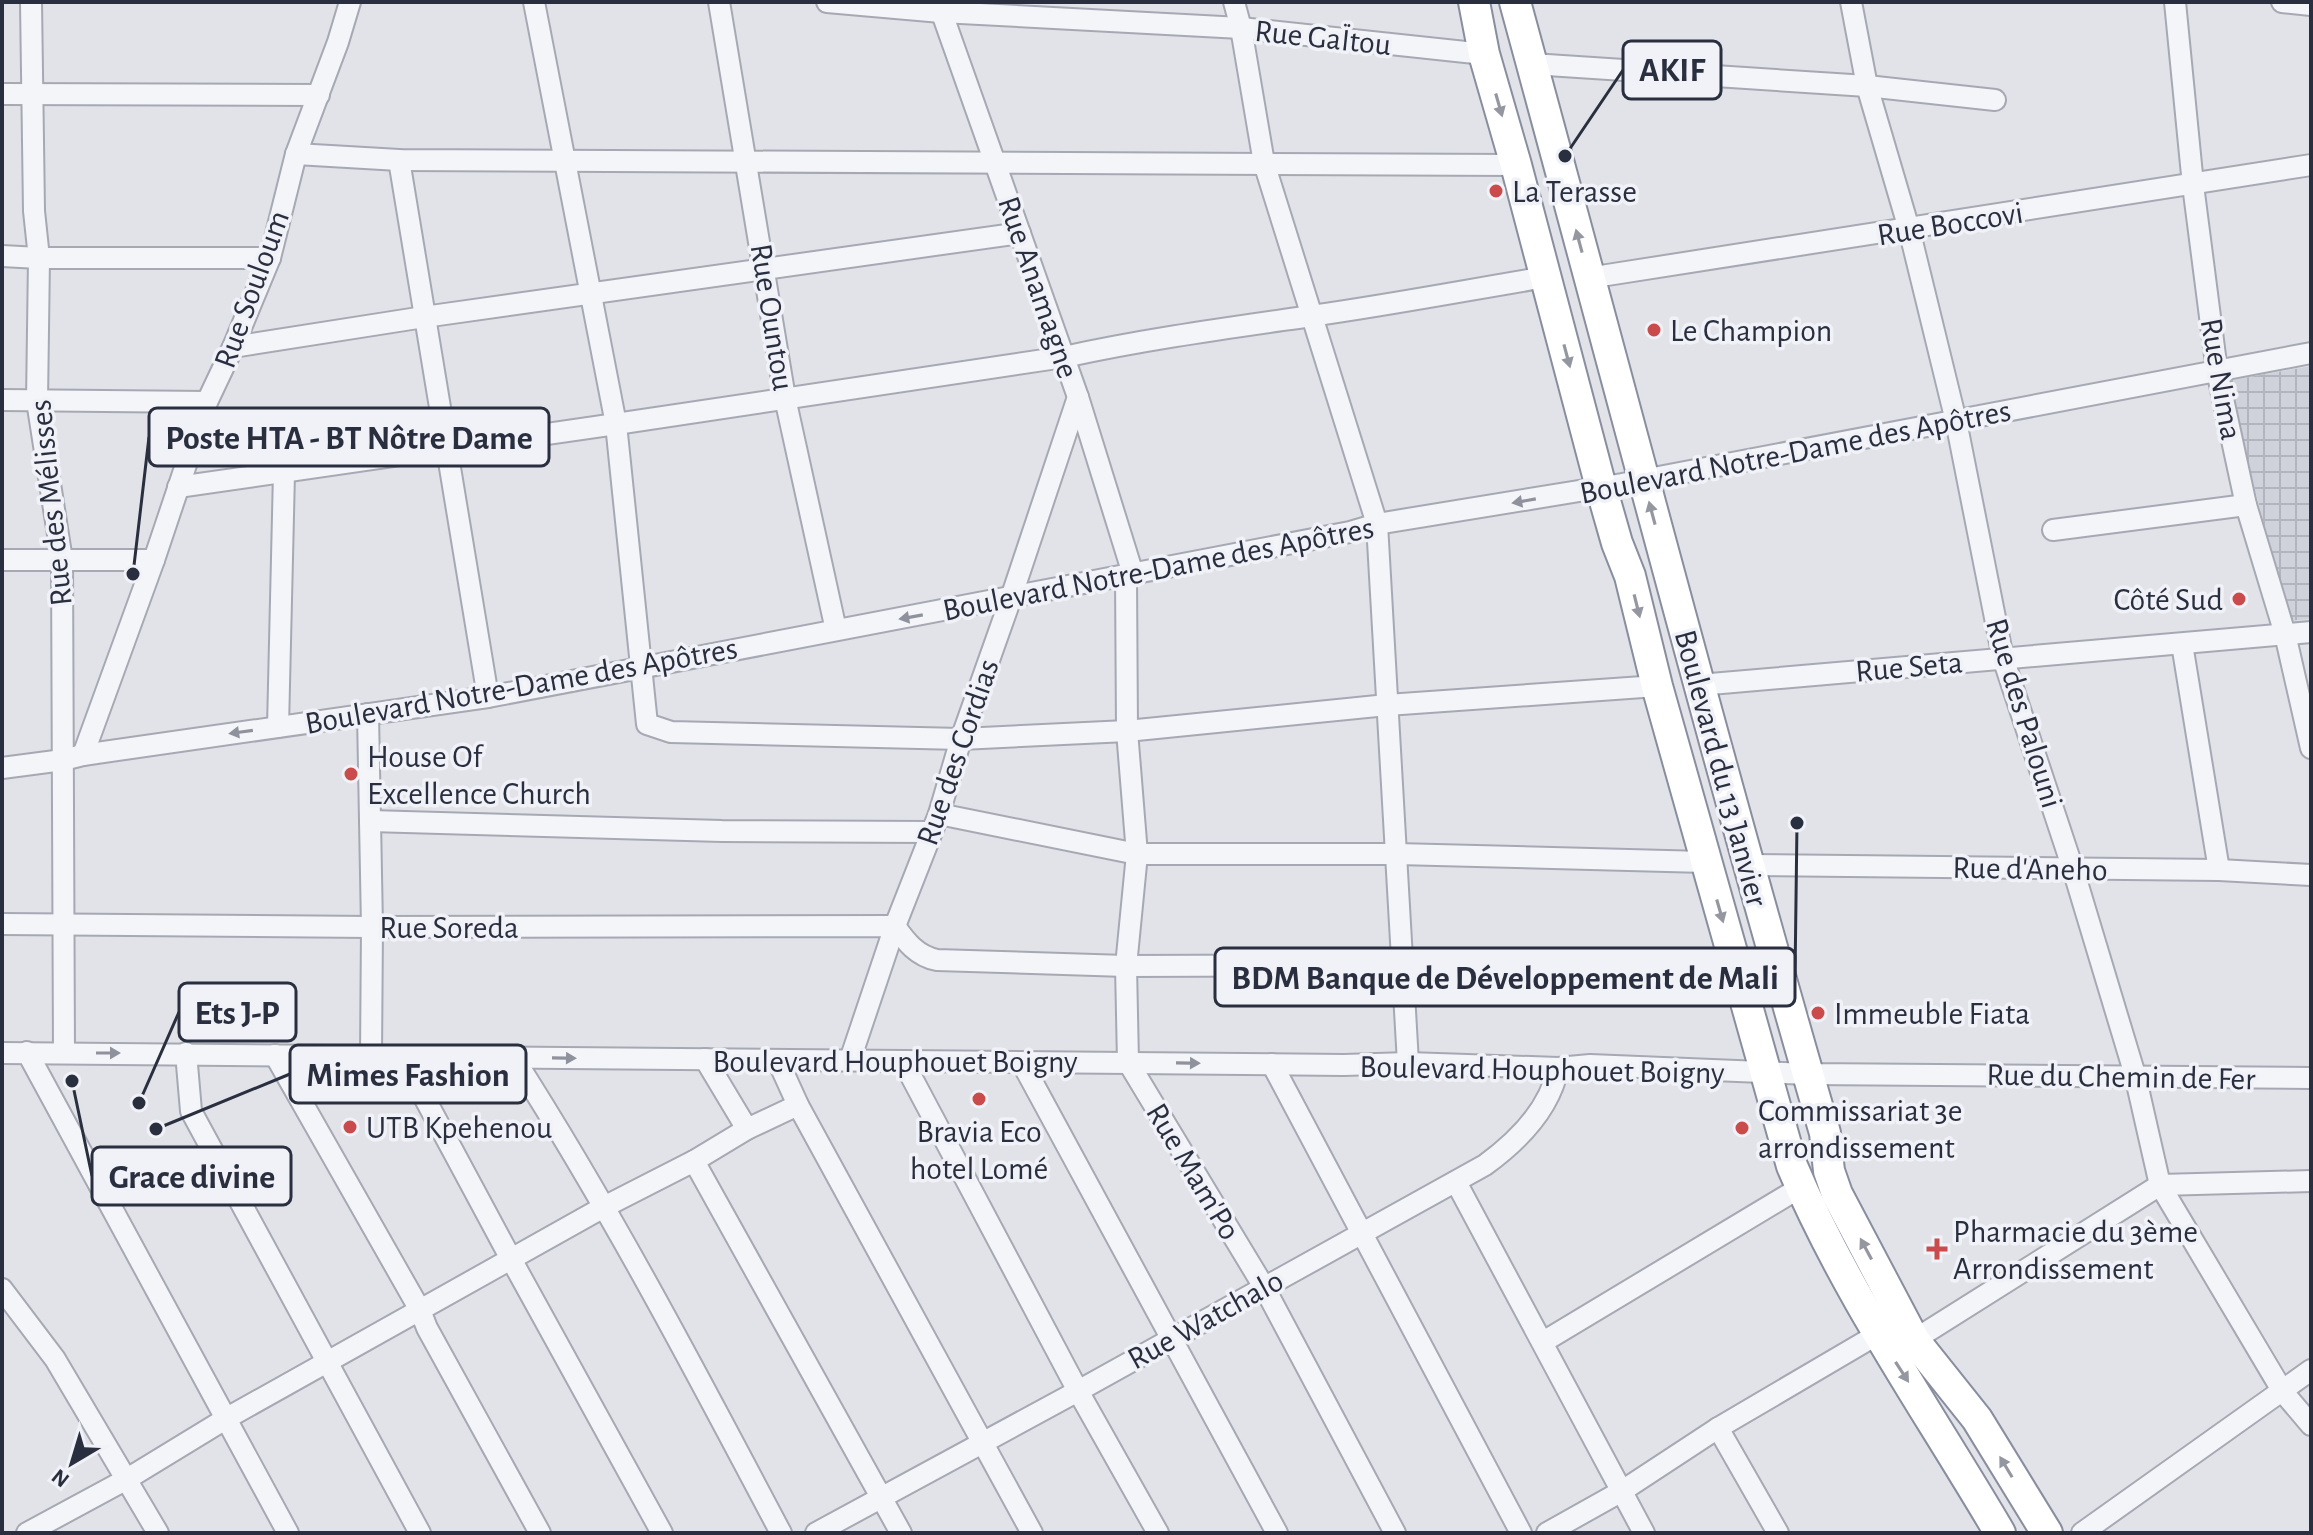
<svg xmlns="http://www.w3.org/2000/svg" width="2313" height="1535" font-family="'Alegreya Sans',sans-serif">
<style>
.industrial{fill:url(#industrial-grid)}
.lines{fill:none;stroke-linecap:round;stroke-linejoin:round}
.minor-casing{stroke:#a6a9b3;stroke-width:24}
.highway-casing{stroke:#898e9f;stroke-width:34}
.minor{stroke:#f4f5f8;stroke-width:20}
.highway{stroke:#fff;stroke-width:30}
.oneway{fill:#9497a0}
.oneway2{fill:#8f929c}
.poi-dot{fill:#c94b4b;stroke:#f1f2f7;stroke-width:3}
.labels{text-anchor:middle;stroke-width:7;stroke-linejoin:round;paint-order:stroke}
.street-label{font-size:32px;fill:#2a2f40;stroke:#f1f2f7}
.poi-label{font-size:32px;fill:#2a2f40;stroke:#f1f2f7;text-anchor:start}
.leader{fill:none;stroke:#2a2f40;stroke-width:3}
.callout-dot{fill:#2a2f40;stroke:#f1f2f7;stroke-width:3}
.callout{fill:#f1f2f7;stroke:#2a2f40;stroke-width:3}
.callout-label{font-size:34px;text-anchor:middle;font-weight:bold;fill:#2a2f40}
</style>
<defs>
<pattern id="industrial-grid" width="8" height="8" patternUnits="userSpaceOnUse" patternTransform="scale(2)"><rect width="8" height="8" fill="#cfd2db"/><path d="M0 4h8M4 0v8" fill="none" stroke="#b2b5bd"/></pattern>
</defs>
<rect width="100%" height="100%" fill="#e1e3e9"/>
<path class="industrial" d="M2311 366V619L2289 621 2227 381Z"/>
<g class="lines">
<g class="minor-casing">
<g id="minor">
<path d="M31 2 34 211 39 258 37 401 62 560 64 1053"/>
<path d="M534 2 616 424 647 724 671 732 961 739 1127 731 1387 705 1657 686"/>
<path d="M719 2 785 398 836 630"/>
<path d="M827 2 941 12 1241 28 1484 54"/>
<path d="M938 2 1078 397 1133 574"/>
<path d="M1234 2 1241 28 1264 163 1377 524 1408 1063"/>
<path d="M1851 2 1867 86 1909 229 1956 421 2003 658 2073 869 2135 1075 2160 1185 2283 1392 2311 1425"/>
<path d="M2175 2 2193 185 2217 371 2246 505 2285 634 2311 748"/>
<path d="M2282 2 2311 5"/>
<path d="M1532 64 1867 86 1995 100"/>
<path d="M2 94 319 95"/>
<path d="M296 154 399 160 1516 165"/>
<path d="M399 160 488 697"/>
<path d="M2 256 39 258H270"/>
<path d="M1588 278 2311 165"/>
<path d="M233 347 424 317 1020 233"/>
<path d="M2 400 207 402"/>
<path d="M178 487 616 424 1064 357C1146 339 1228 328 1311 316 1389 305 1468 290 1546 277"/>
<path d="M2053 530 2246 505"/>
<path d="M2 560H154"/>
<path d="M1126 576 1127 731 1137 854 1126 966 1128 1062 1264 1287 1395 1533"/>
<path d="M2182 644 2219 870"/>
<path d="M1699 685 2311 632"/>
<path d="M368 714 372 927 371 1056"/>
<path d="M278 727 284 473"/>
<path d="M83 755 154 560 207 402 233 347 270 258 296 154 338 42 350 2"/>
<path d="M2 768 63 760 83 755 488 697 1350 532 1377 524 1622 484 2311 353"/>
<path d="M939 814 1137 854H1397L1705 862"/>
<path d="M370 821 722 831 930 832"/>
<path d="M1748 865 2219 870 2311 875"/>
<path d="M2 924 372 927 895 926C906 942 917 956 937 960L1126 966 1402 965 1581 971"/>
<path d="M27 1052 288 1533"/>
<path d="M2 1053 1344 1065 1408 1063 1558 1068 1590 1065 1808 1074 2311 1078"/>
<path d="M186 1053 191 1111 420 1533"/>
<path d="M275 1055 420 1310 427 1328 540 1533"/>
<path d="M402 1056 511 1259 662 1533"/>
<path d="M513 1057C611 1210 696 1372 781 1533"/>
<path d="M705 1059 747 1129"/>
<path d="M850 1060 895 926 939 814 961 739 1011 598 1078 397"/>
<path d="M778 1061 798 1105 1032 1533"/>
<path d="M903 1061 1078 1391 1158 1533"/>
<path d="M1022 1063 1277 1533"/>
<path d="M1272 1064 1521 1533"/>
<path d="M694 1161 901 1533"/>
<path d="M1456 1182 1644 1533"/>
<path d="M2 1289 55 1359 158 1533"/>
<path d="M1914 1340 2160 1185 2311 1181"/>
<path d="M1543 1342 1801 1187"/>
<path d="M1718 1428 1778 1533"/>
<path d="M27 1533 127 1479 227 1418 602 1208 694 1161 747 1129 798 1105"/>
<path d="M816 1533 1078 1391 1485 1165C1518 1141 1550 1109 1558 1068"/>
<path d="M1547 1533 1622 1491 1718 1428 1878 1334"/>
<path d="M2082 1533 2311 1370"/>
</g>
</g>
<g class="highway-casing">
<g id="highway">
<path d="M1474 2 1484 54 1516 165 1601 487 1617 543 1630 576 1657 686 1792 1166C1847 1296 1929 1412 2000 1533"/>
<path d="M1515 2C1618 379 1716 758 1825 1133L1829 1171 1837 1194 1914 1340 1977 1419 2047 1533"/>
</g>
</g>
<use href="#minor" class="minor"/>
<use href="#highway" class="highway"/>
</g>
<defs><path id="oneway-solid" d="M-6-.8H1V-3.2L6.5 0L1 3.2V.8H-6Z" transform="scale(2)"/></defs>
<g class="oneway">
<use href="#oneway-solid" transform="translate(1499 105) rotate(74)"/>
<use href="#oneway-solid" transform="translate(1579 241) rotate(-105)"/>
<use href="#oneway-solid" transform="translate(1567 356) rotate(75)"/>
<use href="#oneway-solid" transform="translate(1652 513) rotate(-105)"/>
<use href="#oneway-solid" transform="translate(1637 606) rotate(76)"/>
<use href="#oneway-solid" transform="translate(1720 911) rotate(74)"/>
<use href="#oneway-solid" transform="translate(1866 1249) rotate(-118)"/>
<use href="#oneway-solid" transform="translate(1902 1372) rotate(57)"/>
<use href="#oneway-solid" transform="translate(2006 1467) rotate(-121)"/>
</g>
<g class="oneway2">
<use href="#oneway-solid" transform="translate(1524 501) rotate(170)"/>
<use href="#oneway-solid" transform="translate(911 617) rotate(170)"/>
<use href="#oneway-solid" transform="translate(241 732) rotate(172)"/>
<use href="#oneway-solid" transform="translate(108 1053)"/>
<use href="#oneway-solid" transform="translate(564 1058) rotate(1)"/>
<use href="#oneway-solid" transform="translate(1188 1063) rotate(1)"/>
</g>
<g class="poi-dot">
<circle cx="1496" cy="191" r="8"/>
<circle cx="1654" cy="330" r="8"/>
<circle cx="2239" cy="599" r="8"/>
<circle cx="351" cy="774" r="8"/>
<circle cx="1818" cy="1013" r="8"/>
<circle cx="979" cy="1099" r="8"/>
<circle cx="350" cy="1127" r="8"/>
<circle cx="1742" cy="1128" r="8"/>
<path d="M1933 1237h8v8h8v8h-8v8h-8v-8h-8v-8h8z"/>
</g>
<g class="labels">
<g class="street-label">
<text transform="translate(1323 37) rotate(6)" y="11">Rue GaÏtou</text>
<text transform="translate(1950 223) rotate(-9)" y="11">Rue Boccovi</text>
<text transform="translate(1039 287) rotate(71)" y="11">Rue Anamagne</text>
<text transform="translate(251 289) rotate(-70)" y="11">Rue Souloum</text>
<text transform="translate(773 317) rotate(81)" y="11">Rue Ountou</text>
<text transform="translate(2222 379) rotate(80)" y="11">Rue Nima</text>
<text transform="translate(1795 451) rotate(-11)" y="11">Boulevard Notre-Dame des Apôtres</text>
<text transform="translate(50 503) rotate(-96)" y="11">Rue des Mélisses</text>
<text transform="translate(1158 568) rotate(-11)" y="11">Boulevard Notre-Dame des Apôtres</text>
<text transform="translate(1909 666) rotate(-5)" y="11">Rue Seta</text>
<text transform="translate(521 685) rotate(-10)" y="11">Boulevard Notre-Dame des Apôtres</text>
<text transform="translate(2025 713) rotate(73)" y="11">Rue des Palouni</text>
<text transform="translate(957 752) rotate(-71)" y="11">Rue des Cordias</text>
<text transform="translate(1722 768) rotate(75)" y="11">Boulevard du 13 Janvier</text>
<text transform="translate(2030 868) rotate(1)" y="11">Rue d'Aneho</text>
<text x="449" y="938">Rue Soreda</text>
<text x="895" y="1072">Boulevard Houphouet Boigny</text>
<text transform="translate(1542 1069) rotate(1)" y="11">Boulevard Houphouet Boigny</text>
<text transform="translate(2121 1076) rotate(1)" y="11">Rue du Chemin de Fer</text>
<text transform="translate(1194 1171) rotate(59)" y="11">Rue Mam'Po</text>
<text transform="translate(1205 1319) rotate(-29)" y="11">Rue Watchalo</text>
</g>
<g class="poi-label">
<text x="1512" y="202">La Terasse</text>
<text x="1670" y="341">Le Champion</text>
<text x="2223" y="610" text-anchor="end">Côté Sud</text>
<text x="367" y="767">House Of<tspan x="367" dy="37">Excellence Church</tspan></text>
<text x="1834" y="1024">Immeuble Fiata</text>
<text x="1758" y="1121">Commissariat 3e<tspan x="1758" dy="37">arrondissement</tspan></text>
<text x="366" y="1138">UTB Kpehenou</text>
<text x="979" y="1142" text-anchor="middle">Bravia Eco<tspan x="979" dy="37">hotel Lomé</tspan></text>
<text x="1953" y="1242">Pharmacie du 3ème<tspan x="1953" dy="37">Arrondissement</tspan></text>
</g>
</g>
<path class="leader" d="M1565 156L1623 70M133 574L149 437M1797 823L1795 977M139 1103L179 1012M156 1129L290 1074M72 1081L92 1176"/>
<g class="callout-dot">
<circle cx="1565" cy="156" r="8"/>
<circle cx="133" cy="574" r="8"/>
<circle cx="1797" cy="823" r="8"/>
<circle cx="139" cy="1103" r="8"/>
<circle cx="156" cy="1129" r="8"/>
<circle cx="72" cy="1081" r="8"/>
</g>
<g class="callout">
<rect x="1623" y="41" width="98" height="58" rx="8"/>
<rect x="149" y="408" width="400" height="58" rx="8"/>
<rect x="1215" y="948" width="580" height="58" rx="8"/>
<rect x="179" y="983" width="117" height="58" rx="8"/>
<rect x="290" y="1045" width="236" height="58" rx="8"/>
<rect x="92" y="1147" width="199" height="58" rx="8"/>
</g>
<g class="callout-label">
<text x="1672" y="81">AKIF</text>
<text x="349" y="449">Poste HTA - BT Nôtre Dame</text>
<text x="1505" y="989">BDM Banque de Développement de Mali</text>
<text x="237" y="1024">Ets J-P</text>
<text x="408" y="1086">Mimes Fashion</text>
<text x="192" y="1188">Grace divine</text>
</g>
<rect width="2313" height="1535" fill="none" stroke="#2a2f40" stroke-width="8"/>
<g transform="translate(72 1463) rotate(218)" stroke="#f1f2f7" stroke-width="6" paint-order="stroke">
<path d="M0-6L14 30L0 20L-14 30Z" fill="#2a2f40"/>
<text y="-12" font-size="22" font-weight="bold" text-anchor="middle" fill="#2a2f40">N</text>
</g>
</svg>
